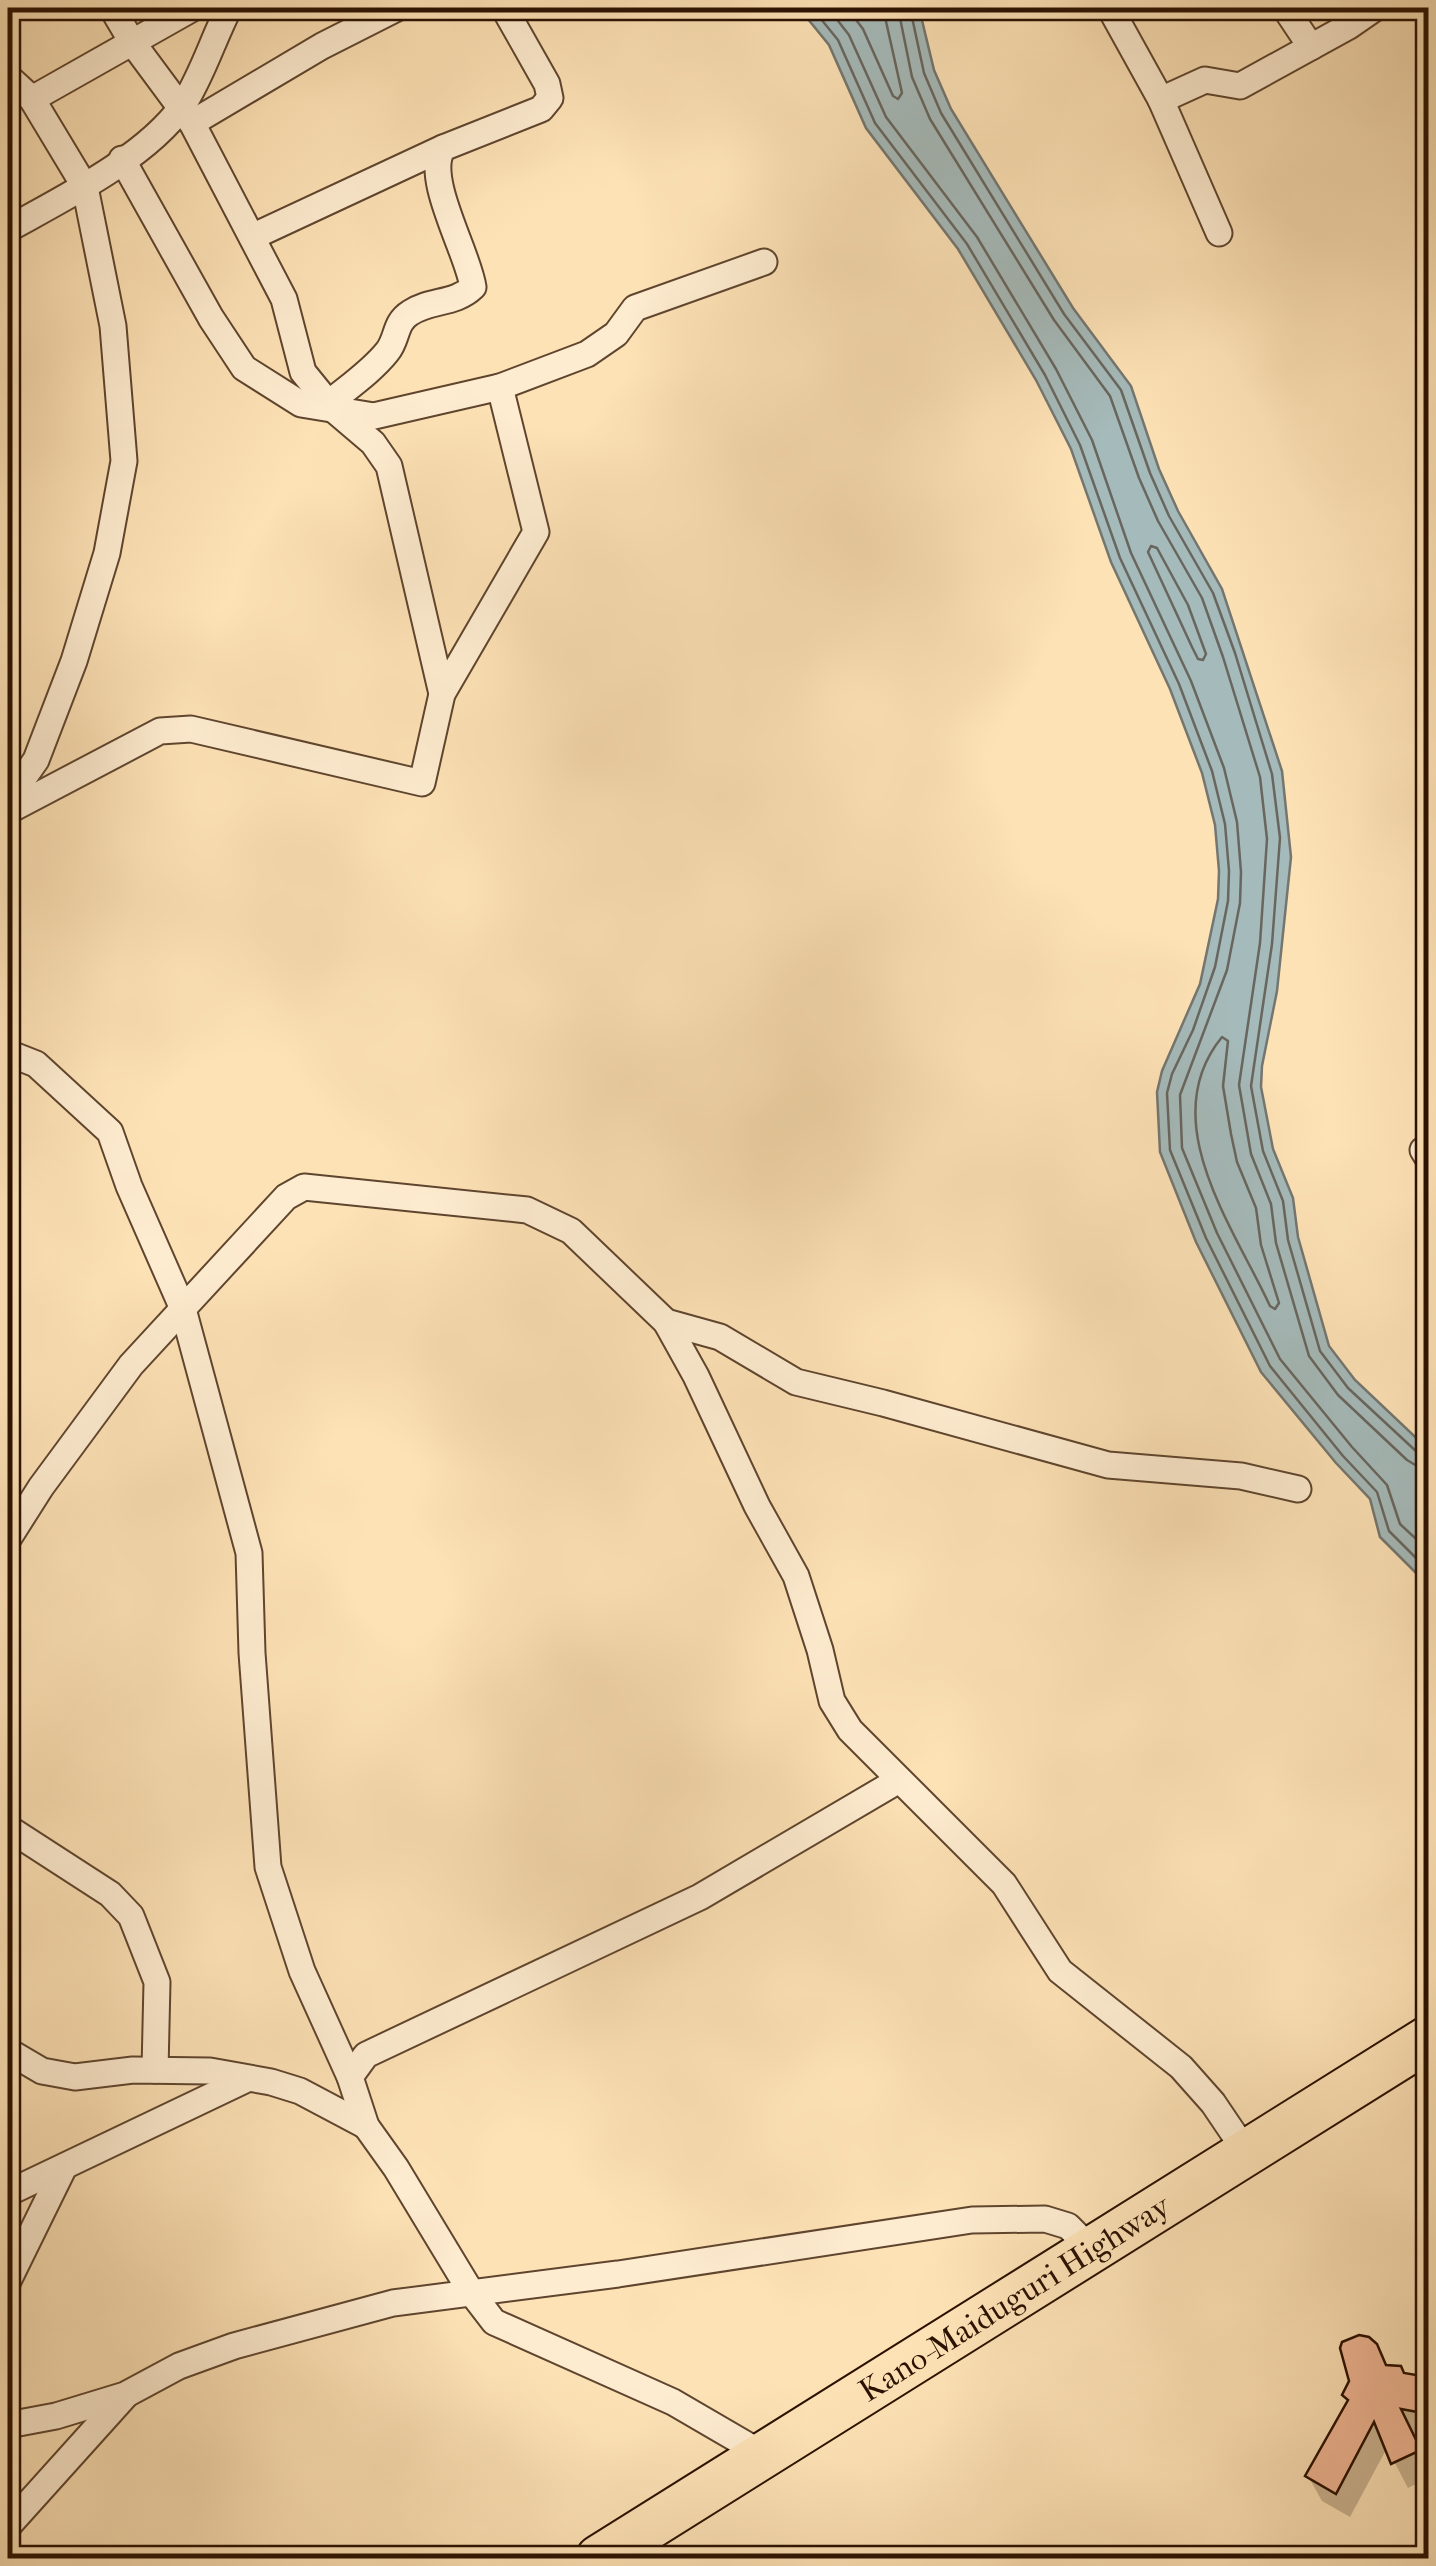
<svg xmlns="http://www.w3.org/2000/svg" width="1436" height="2566" font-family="'IM FELL French Canon',serif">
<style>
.water{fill:#a5baba;stroke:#747670;stroke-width:2.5}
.shadow{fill:#0003}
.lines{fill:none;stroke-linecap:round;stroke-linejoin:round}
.shore{stroke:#68665e;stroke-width:2.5}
.building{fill:#f0b794;stroke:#2a1101;stroke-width:2.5}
.street-casing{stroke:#5f452e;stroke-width:29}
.highway-casing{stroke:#2a1101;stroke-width:49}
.street{stroke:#feecd0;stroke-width:25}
.highway{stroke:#fde2b6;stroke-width:45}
.labels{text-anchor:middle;stroke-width:9;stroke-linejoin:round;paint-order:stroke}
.street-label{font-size:32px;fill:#2a1101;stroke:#feecd0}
</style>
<rect width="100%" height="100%" fill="#fde2b6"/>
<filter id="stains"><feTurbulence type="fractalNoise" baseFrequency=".002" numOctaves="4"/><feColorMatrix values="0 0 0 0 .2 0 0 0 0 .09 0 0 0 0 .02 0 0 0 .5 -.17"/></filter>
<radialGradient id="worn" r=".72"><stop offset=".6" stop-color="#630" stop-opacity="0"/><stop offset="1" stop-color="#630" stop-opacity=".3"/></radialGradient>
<path class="water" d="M799 8H919L934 70 951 109 1073 308 1131 386 1159 469 1178 511 1222 589 1282 771 1291 857 1277 991 1262 1066 1261 1087 1273 1149 1293 1198 1298 1237 1329 1346 1355 1380 1428 1449V1585L1380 1537 1370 1499 1336 1463 1261 1372 1196 1242 1160 1152 1157 1092 1162 1071 1200 984 1218 899 1219 871 1215 825 1202 773 1170 689 1111 562 1071 449 1036 380 958 249 866 128 829 45Z"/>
<path class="shadow" d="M1375 2345 1388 2368 1404 2376 1428 2380V2436L1412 2433 1428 2467V2478L1408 2488 1387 2448 1350 2517 1322 2501 1308 2476 1349 2403 1344 2395Z"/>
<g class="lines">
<g class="shore">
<path d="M812 8 838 40 875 123 967 244 1045 375 1080 445 1120 558 1179 684 1212 771 1225 824 1229 871 1228 901 1215 967 1193 1030 1172 1074 1167 1093 1170 1150 1206 1238 1270 1366 1343 1456 1377 1492 1389 1531 1428 1570"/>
<path d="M828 8 849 35 886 117 977 237 1056 369 1092 440 1131 553 1191 681 1224 768 1237 822 1241 872 1240 903 1227 970 1180 1095 1182 1148 1217 1233 1280 1359 1352 1447 1387 1485 1400 1524 1428 1550"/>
<path d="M847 8 863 29 893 96 898 99 902 93 883 8"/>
<path d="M898 8 912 77 930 119 1054 320 1110 396 1139 478 1158 521 1202 598 1223 657 1260 777 1267 839 1260 943 1239 1085 1251 1154 1271 1204 1276 1243 1309 1356 1338 1395 1407 1460 1417 1466 1428 1468"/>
<path d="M910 8 924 73 941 113 1064 314 1121 390 1150 473 1169 516 1213 593 1235 653 1272 774 1280 838 1272 944 1251 1086 1263 1151 1283 1201 1288 1240 1320 1351 1348 1388 1418 1453 1428 1455"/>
<path d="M1151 546 1157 548 1188 605 1206 654 1203 660 1198 659 1192 647 1148 552Z"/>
<path d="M1222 1037 1228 1041 1223 1086 1231 1134 1237 1162 1256 1208 1261 1245 1279 1303 1275 1309 1270 1306C1233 1226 1154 1120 1222 1037Z"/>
</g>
</g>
<path class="building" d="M1359 2335 1369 2337 1377 2344 1386 2365 1401 2366 1404 2373 1428 2377V2414L1401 2409 1421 2450 1391 2464 1374 2422 1336 2494 1305 2476 1348 2400 1342 2395 1349 2381 1340 2348 1342 2342Z"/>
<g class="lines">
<g class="street-casing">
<g id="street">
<path d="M112 8 132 42 192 123 284 299 303 372 333 409 373 443 389 466 442 694"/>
<path d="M1110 8 1161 100 1219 233"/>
<path d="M1285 8 1311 47"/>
<path d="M8 77 32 99 85 187 113 326 124 461 107 553 74 661 36 760 8 800"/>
<path d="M32 99 193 8"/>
<path d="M1161 100 1205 80 1240 86 1349 26 1375 8"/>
<path d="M192 123 322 46 397 8"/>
<path d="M122 159 211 318 244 368 301 404 374 416 500 387 587 354 616 334 635 308 764 262"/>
<path d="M8 229C62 199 147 157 183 105 202 76 213 39 229 8"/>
<path d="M252 237 443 148"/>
<path d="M328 404C347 388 371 372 387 352 398 339 394 323 410 313 431 299 454 305 473 287 468 252 423 177 443 148L541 109 550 98 547 84 504 8"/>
<path d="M8 811 160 731 191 729 422 783 442 694 536 532 500 387"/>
<path d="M8 1053 36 1064 110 1132 129 1186 183 1309 249 1553 252 1653 268 1867 302 1971 350 2077 366 2126 396 2168 471 2292 494 2322 673 2402 764 2455"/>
<path d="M1423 1150 1428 1158"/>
<path d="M666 1322 720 1337 796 1382 883 1403 1108 1465 1241 1476 1298 1489"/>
<path d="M8 1539 41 1487 131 1365 286 1197 304 1187 527 1210 571 1231 666 1322 696 1376 757 1506 796 1576 820 1650 832 1701 850 1730 1004 1884 1060 1971 1181 2067 1213 2103 1238 2140 1243 2155"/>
<path d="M8 1828 110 1894 131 1916 157 1982 155 2070"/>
<path d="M8 2051 42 2071 75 2077 133 2070 210 2071 271 2082 300 2091 366 2126"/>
<path d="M350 2077 366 2055 700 1897 899 1780"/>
<path d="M8 2193 247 2079"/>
<path d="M8 2281 63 2169"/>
<path d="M8 2425 56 2416 125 2395 179 2366 234 2346 393 2303 618 2274 972 2220 1045 2219 1068 2226 1092 2250"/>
<path d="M8 2526 125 2396"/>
</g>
</g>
<g class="highway-casing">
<g id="highway">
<path id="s1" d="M599 2558 1428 2039"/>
</g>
</g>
<use href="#street" class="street"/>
<use href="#highway" class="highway"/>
</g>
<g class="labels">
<g class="street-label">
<text dy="11" stroke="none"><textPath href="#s1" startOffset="490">Kano-Maiduguri Highway</textPath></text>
</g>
</g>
<rect width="1436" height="2566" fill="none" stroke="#fde2b6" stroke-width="40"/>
<rect x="10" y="10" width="1416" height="2546" fill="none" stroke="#2a1101" stroke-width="5"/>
<rect x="20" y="20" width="1396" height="2526" fill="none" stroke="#2a1101" stroke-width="2.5"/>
<rect width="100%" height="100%" filter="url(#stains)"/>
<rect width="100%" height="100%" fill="url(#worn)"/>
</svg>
